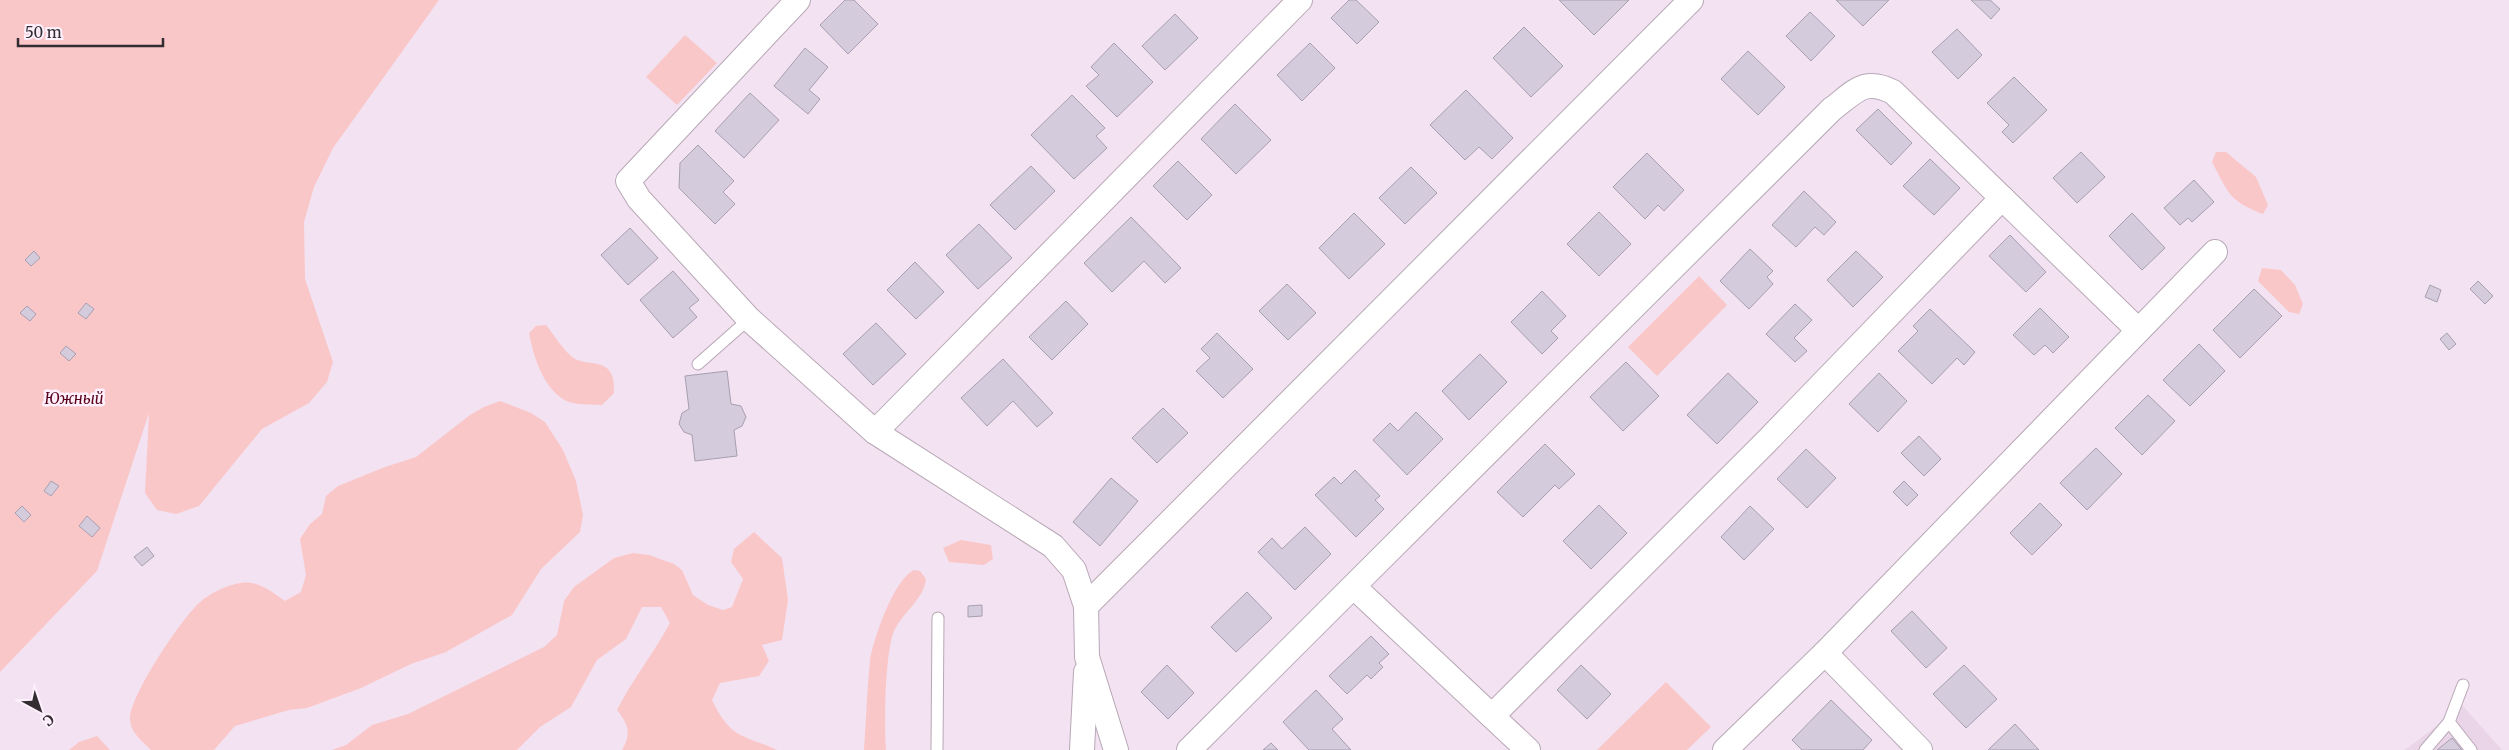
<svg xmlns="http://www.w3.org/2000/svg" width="2509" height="750" font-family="Merriweather,serif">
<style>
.built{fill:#ead4e7}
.green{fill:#fac7c9}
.building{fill:#d4cbdd;stroke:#a79fb0}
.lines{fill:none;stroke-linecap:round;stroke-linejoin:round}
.lane-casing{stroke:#b8a8b6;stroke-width:13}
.street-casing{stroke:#b8a8b6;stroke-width:26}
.lane{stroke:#fff;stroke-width:11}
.street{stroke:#fff;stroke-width:24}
.labels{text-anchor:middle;stroke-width:5;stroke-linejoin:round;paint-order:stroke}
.park-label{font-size:15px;font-style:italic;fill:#590219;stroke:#fef1fd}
</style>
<rect width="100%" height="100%" fill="#f3e2f1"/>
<path class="built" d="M2463 706 2502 750H2405Z"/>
<g class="green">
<path d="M0 0H439L333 148 314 187 304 222 305 279 333 362 327 382 309 403 262 429 199 506 176 514 157 510 145 493 149 413 97 571 0 672Z"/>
<path d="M685 35 717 63 677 105 646 77Z"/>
<path d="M2216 152H2226L2256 177 2268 205 2263 214C2229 201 2229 194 2212 162Z"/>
<path d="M2262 268 2281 270 2295 285 2303 304 2299 314 2289 312 2258 281Z"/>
<path d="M1699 276 1727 305 1657 376 1628 347Z"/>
<path d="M546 325C554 335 561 347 571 356 587 370 616 352 614 393L602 405C590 404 573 406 563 399 543 387 533 355 529 333L536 326Z"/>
<path d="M500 401 531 413 545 422 563 450 576 481 583 515 580 532 541 569 512 615 446 652 411 664 361 688 307 708 289 710 235 726 214 750H151C142 741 131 733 130 720 128 698 182 618 199 603 210 593 227 585 241 583 258 580 272 592 285 601L301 592 306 575 300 539 310 524 322 514 326 496 338 486 385 467 416 457 470 415 484 407Z"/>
<path d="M754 532 782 558 788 600 782 640 762 645 769 661 759 676 720 683 712 700C731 739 741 734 777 750H622C632 733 628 724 617 710 632 680 654 653 670 623L661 607H642L626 639 597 660 571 707 540 727 517 750H332L346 745 372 725 408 714 544 647 557 635 564 601 574 587 614 558 633 553 649 555 674 564 682 570 693 595 708 605 723 610 732 607 743 579 731 562 734 549Z"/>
<path d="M961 540 991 545 993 559 984 565 949 562 943 548Z"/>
<path d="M914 570 920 571 926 579C924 600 900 614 893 634 885 657 884 724 886 750H864C866 721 867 691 870 661 873 640 894 579 914 570Z"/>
<path d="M1666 682 1711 727 1687 750H1597Z"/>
<path d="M97 736 110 750H69L79 742Z"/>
</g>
<g class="building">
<path d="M845 0H854L878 24 848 54 820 25Z"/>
<path d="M1349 0H1356L1379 22 1357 44 1331 18Z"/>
<path d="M1559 0H1629L1594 35Z"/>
<path d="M1836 0H1889L1863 26Z"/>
<path d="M1971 0H1990L2000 9 1991 19Z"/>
<path d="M1810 12 1835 36 1811 61 1786 36Z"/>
<path d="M1175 14 1198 38 1165 70 1142 46Z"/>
<path d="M1524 27 1563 66 1531 97 1493 58Z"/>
<path d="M1957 29 1982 55 1958 79 1932 52Z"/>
<path d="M1114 43 1153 82 1117 117 1086 86 1099 75 1091 67Z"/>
<path d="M1310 43 1335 68 1302 101 1277 75Z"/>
<path d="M805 48 828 67 809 90 820 99 808 114 774 86Z"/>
<path d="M1748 51 1785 87 1758 115 1721 79Z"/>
<path d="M2014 77 2047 110 2013 143 2002 132 2009 125 1987 103Z"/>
<path d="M1466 90 1513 138 1492 159 1479 147 1465 160 1430 125Z"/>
<path d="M750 93 779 120 744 158 715 131Z"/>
<path d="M1072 95 1105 128 1096 136 1107 148 1074 179 1031 135Z"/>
<path d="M1235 104 1271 140 1236 174 1201 139Z"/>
<path d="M1878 109 1912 143 1891 165 1856 130Z"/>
<path d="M698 145 734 181 723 192 735 204 715 224 679 188 680 163Z"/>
<path d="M2081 152 2105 177 2077 203 2053 178Z"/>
<path d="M1647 153 1684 190 1664 211 1658 205 1645 219 1613 187Z"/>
<path d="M1930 159 1960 188 1934 215 1903 186Z"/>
<path d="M1178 161 1212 195 1187 220 1153 186Z"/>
<path d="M1031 166 1055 191 1015 230 990 205Z"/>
<path d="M1411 167 1437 193 1405 224 1379 198Z"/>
<path d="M2194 180 2214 202 2192 222 2188 218 2180 225 2164 208Z"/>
<path d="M1804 191 1836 222 1824 235 1815 227 1796 247 1772 225Z"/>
<path d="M1599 212 1631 244 1599 276 1567 244Z"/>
<path d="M1354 213 1385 244 1349 279 1319 248Z"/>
<path d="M2132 213 2165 248 2142 270 2109 236Z"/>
<path d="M1131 217 1181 268 1165 283 1144 261 1112 292 1084 263Z"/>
<path d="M979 224 1012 258 978 289 946 255Z"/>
<path d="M630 228 658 258 628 285 601 255Z"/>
<path d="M2010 235 2046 272 2026 292 1989 256Z"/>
<path d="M1750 249 1773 271 1767 277 1773 284 1749 309 1720 281Z"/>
<path d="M34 251 40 258 31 266 25 260Z"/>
<path d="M1856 251 1883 277 1853 307 1827 280Z"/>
<path d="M915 262 944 292 916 319 887 290Z"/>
<path d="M673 271 699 300 689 308 697 317 673 338 640 300Z"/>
<path d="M2478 281 2493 296 2485 304 2470 289Z"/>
<path d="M1287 284 1316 313 1288 340 1259 311Z"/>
<path d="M2430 285 2441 290 2437 302 2425 297Z"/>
<path d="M2254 289 2282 316 2240 358 2213 330Z"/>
<path d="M1542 291 1566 316 1551 331 1558 338 1542 354 1511 322Z"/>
<path d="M1066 301 1088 324 1052 360 1029 337Z"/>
<path d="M86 303 94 309 86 319 78 313Z"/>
<path d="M1795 304 1812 320 1794 338 1807 351 1795 362 1766 334Z"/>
<path d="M27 306 36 314 30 321 20 313Z"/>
<path d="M2040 308 2069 337 2053 353 2045 345 2034 355 2013 335Z"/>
<path d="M1930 309 1975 352 1964 365 1957 358 1932 384 1898 351 1918 331 1913 326Z"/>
<path d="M876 323 906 354 873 385 843 354Z"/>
<path d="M1217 333 1253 369 1223 398 1196 371 1210 358 1201 349Z"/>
<path d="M2447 333 2456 344 2449 350 2440 339Z"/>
<path d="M2199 344 2225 371 2190 406 2163 380Z"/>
<path d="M66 346 76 354 69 361 60 353Z"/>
<path d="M1480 354 1507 382 1469 420 1442 391Z"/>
<path d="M1003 359 1053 413 1037 427 1013 401 987 426 961 398Z"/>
<path d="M1626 362 1659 396 1623 431 1590 397Z"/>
<path d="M727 371 731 404 741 406 746 417 742 426 734 430 737 456 695 461 692 435 684 432 679 424 682 413 689 409 685 376Z"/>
<path d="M1728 373 1758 402 1717 444 1687 415Z"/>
<path d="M1879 373 1907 401 1878 432 1849 404Z"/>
<path d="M2148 395 2175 421 2142 455 2115 428Z"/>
<path d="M1163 408 1188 433 1157 463 1132 438Z"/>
<path d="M1416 412 1443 439 1407 475 1373 440 1390 423 1398 431Z"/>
<path d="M1919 436 1941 459 1924 476 1901 453Z"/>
<path d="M1545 444 1575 474 1559 489 1555 485 1523 517 1497 492Z"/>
<path d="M2096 448 2122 474 2087 510 2060 483Z"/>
<path d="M1806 449 1836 478 1807 508 1777 479Z"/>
<path d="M1355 470 1380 496 1375 500 1384 509 1356 537 1315 495 1334 477 1341 484Z"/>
<path d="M1111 478 1138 501 1100 546 1073 522Z"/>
<path d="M51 481 59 486 51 496 44 491Z"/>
<path d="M1904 481 1918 495 1907 506 1893 492Z"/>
<path d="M2040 503 2062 525 2032 555 2010 533Z"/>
<path d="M1599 505 1627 533 1591 569 1563 541Z"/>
<path d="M22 506 31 515 24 522 15 513Z"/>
<path d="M1750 506 1774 529 1744 560 1721 537Z"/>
<path d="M87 516 100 528 92 537 79 526Z"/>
<path d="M1305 527 1331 554 1295 590 1258 552 1272 538 1282 549Z"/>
<path d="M147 547 154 556 142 566 134 557Z"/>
<path d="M1247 592 1272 618 1236 652 1211 627Z"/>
<path d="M982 605V616L968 617V606Z"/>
<path d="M1912 611 1947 648 1926 668 1891 631Z"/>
<path d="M1371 636 1389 654 1379 663 1383 667 1371 679 1367 675 1347 694 1329 676Z"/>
<path d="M1167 665 1194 693 1168 719 1141 692Z"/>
<path d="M1581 665 1611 694 1587 719 1557 690Z"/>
<path d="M1964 665 1997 699 1966 728 1933 694Z"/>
<path d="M1316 690 1343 719 1332 729 1351 750H1309L1283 722Z"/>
<path d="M1831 700 1872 740 1863 750H1802L1792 740Z"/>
<path d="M2015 724 2039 750H1988Z"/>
<path d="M2452 738 2462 750H2437Z"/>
<path d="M1271 743 1278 750H1263Z"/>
</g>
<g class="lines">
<g class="lane-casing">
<g id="lane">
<path d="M698 364 749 319"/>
<path d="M2449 722 2471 750"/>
<path d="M937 750 938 618"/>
<path d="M2425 750 2449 722 2463 685"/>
</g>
</g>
<g class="street-casing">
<g id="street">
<path d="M798 0 628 181 639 199 749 319 875 432 1053 546 1074 570 1086 606 1087 657 1116 750"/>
<path d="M875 432 1300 0"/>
<path d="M1354 587 1528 750"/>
<path d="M1086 606 1691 0"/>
<path d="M1825 653 1920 750"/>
<path d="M1492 716 1767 441 2002 198"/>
<path d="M1082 750 1086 672"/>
<path d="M1189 750 1832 109C1855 92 1864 77 1893 92L2138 330"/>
<path d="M1725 750 1825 653 2215 252"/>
</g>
</g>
<use href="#lane" class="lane"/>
<use href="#street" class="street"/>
</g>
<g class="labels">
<g class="park-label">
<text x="74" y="404">Южный</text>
</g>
</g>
<g transform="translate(40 710) rotate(140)" stroke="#fef1fd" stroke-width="4" paint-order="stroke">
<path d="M0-4L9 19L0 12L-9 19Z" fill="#332d32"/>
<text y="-8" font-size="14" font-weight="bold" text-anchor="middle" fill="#332d32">С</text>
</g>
<path d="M18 38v8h145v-8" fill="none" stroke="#332d32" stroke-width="2.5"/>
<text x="25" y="38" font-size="15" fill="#332d32" stroke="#fef1fd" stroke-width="4" paint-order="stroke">50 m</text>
</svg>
